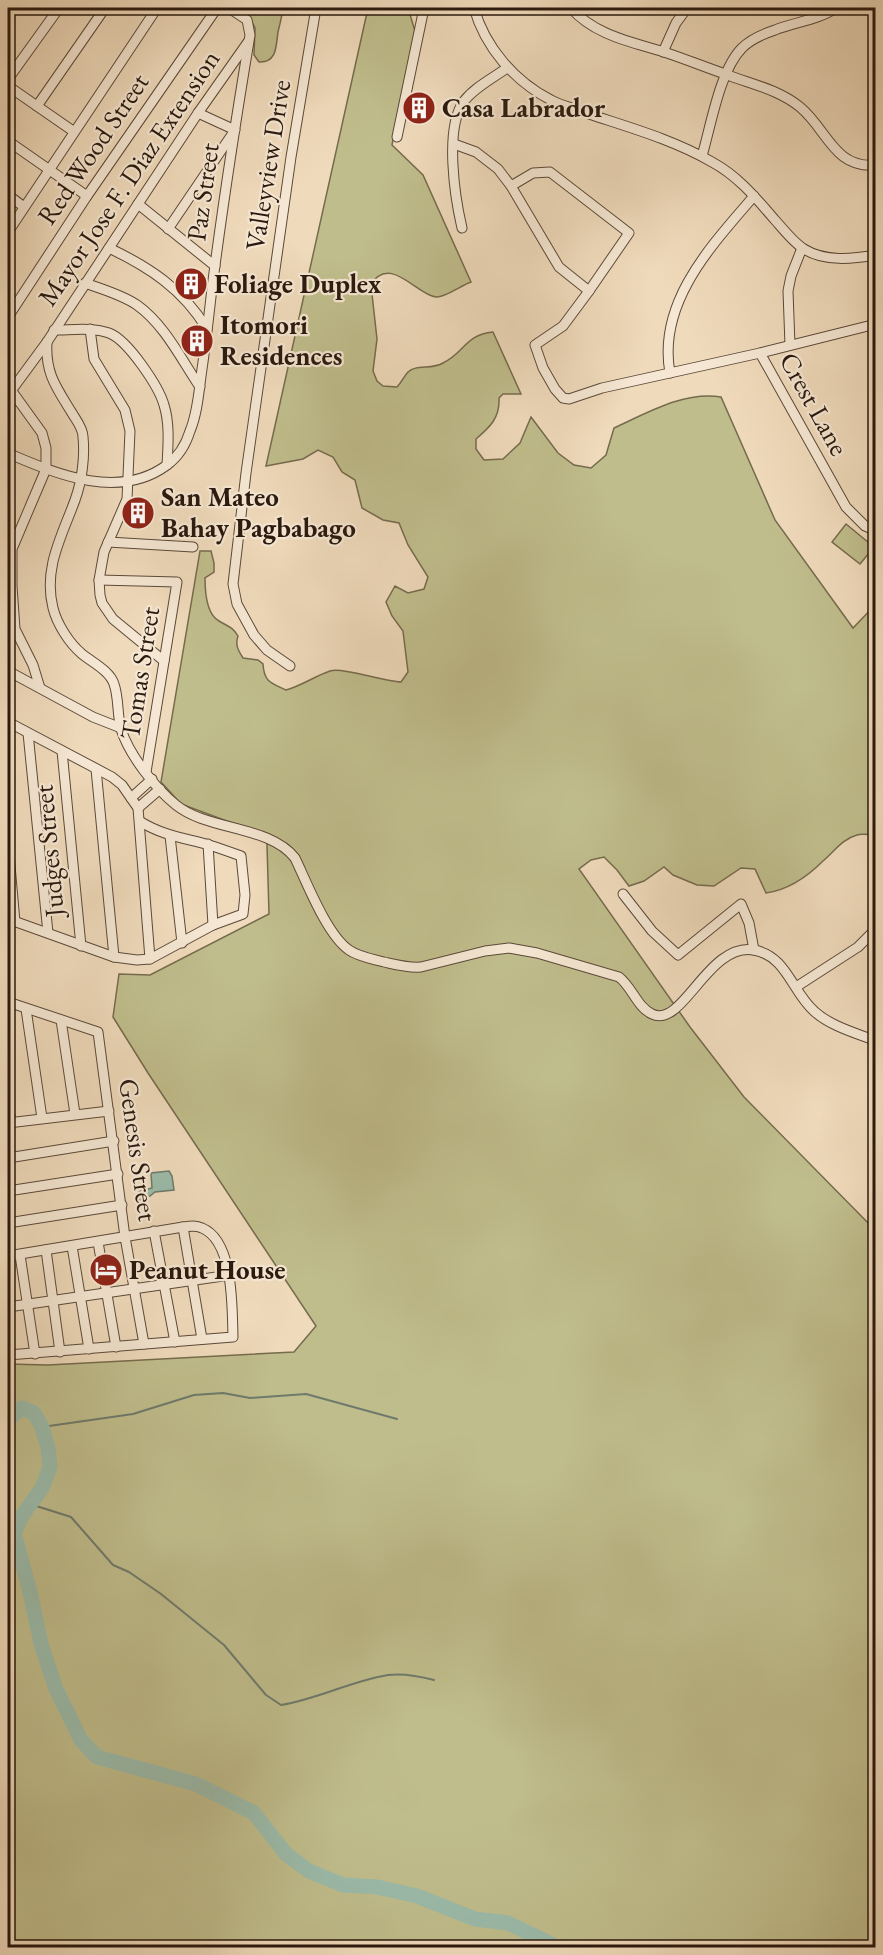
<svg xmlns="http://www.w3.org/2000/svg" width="883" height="1955" font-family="'EB Garamond',serif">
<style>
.green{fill:#c0bd8c;stroke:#756b4d;stroke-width:1.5}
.water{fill:#9bbbaa;stroke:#6e7a6c;stroke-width:1.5}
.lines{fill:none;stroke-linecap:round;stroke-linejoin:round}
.stream{stroke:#6e7a6c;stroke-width:2}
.river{stroke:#9bbbaa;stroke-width:15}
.minor-casing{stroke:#5b4939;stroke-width:11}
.minor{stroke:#f5e7d3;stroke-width:9}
.labels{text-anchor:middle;stroke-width:4.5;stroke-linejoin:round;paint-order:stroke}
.poi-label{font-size:27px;font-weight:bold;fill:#2a190e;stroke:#f5e7d3;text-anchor:start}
.street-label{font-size:27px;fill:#2a190e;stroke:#f5e7d3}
</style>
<rect width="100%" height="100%" fill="#efdabb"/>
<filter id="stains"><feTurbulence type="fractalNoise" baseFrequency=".00333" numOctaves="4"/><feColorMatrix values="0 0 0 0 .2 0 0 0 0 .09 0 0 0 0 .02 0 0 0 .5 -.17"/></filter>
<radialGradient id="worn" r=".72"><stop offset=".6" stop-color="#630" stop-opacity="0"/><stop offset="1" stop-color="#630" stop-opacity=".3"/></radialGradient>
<g class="green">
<path d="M245 8H283C282 16 280 24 278 32 276 46 277 63 259 62L254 55 255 28Z"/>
<path d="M368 8H408L415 31 392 145 423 175 471 282C462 285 444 298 436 297 418 296 389 253 371 285L377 339 373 371 377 381 383 386 397 387C402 382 404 376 408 372 416 364 432 370 443 363 465 352 465 335 493 332L521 394H503L499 398C500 418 490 427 476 439V449L484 460 503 459 520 443 531 417 558 453 574 465 591 468 606 455 614 428C647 413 684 391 721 397L775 520 853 628 875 605V835C870 835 862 833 857 835 842 839 834 852 823 861 807 877 788 890 766 893L755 869 741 868 714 886 697 885 673 875 664 867 644 881 629 886 617 870 604 857 591 860 579 869 690 1027 744 1097 875 1230V1947L8 1948V1364L48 1365 294 1352 316 1326 148 1073 113 1017 119 974 150 975 269 914 267 845 270 837 181 804 161 782 200 551H211L214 563V572L205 578C205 592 206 614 219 621 227 626 233 627 238 636 235 645 238 650 243 658L258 660 263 664C264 682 271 683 286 690 301 686 315 676 330 671 342 667 383 681 401 682L408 672 403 631 392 616 386 602 395 586 408 593 424 589 428 577 408 545 399 523 383 520 362 508 355 480 342 472 333 457 318 450 303 459 266 466Z"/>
<path d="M846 524 874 547 860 564 832 542Z"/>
</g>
<path class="water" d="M169 1171 172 1176 174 1190 155 1192 150 1196 142 1197 140 1200 136 1196 140 1191 152 1188 151 1173Z"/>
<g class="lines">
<g class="stream">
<path d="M42 1427 133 1414 194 1395 223 1393 250 1398 306 1394 397 1419"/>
<path d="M30 1504 71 1517 113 1565 129 1572 161 1594 224 1645 266 1695 281 1705C318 1699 351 1681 388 1675 404 1673 419 1676 434 1680"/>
</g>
<path class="river" d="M8 1419 22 1408 34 1413 42 1427 48 1448 50 1467 42 1488 22 1516 14 1533 31 1596 41 1644 56 1689 81 1740 97 1757 196 1784 254 1813 286 1854 309 1871 343 1885 377 1887 417 1896 475 1919 508 1923 559 1948"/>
<g class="minor-casing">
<g id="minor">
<path d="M474 8C485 47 514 81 551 100 562 106 577 109 589 114 631 128 674 140 712 162 738 176 756 198 775 220 784 230 794 243 804 249 825 262 852 259 876 255"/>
<path d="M571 8C594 35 632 42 664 52 685 59 705 67 725 74 750 84 778 89 800 107 827 129 834 169 876 165"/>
<path d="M663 52 676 23 687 8"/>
<path d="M8 79 59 8"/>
<path d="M8 86 73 131"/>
<path d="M37 106 105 8"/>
<path d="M397 137 423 13 427 8"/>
<path d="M8 141 87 196"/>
<path d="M454 144 476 152 498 169 511 186 559 267 589 291 563 326 535 345 543 368 555 389 563 398 569 399 602 388 760 353 876 324"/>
<path d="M702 156C711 125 720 70 742 48 751 39 763 34 775 30 795 22 818 20 836 8"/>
<path d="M511 186 533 173 550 172 629 233 589 291"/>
<path d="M8 195 24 207"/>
<path d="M138 204 215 266"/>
<path d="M462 228C455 198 444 128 464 101 475 87 493 78 507 68"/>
<path d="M168 229 235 130 198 113"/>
<path d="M8 232 157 8"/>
<path d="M109 248C149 267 183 289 207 329"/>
<path d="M85 283C102 289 123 295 137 305 165 325 181 359 200 387"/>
<path d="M8 317 87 196 217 8"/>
<path d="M90 329 94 359 125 410 130 431 127 499 104 552 99 580 100 595 102 603 113 619 164 661"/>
<path d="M54 330C72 330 92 327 109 333 128 340 159 387 164 405 170 424 168 446 167 465"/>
<path d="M47 342C45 373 56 387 72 413 76 420 83 428 83 437 85 456 82 481 75 500 62 536 43 568 53 608 57 624 69 643 82 654 92 662 110 671 114 684 119 698 117 715 121 729 129 755 156 789 176 805 208 831 269 825 295 858 307 883 327 935 349 950 359 957 373 959 384 962 397 965 408 968 421 967L485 951 509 948 537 953 619 977C632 987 637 1007 652 1014 683 1029 708 942 754 950 787 956 792 992 814 1011 830 1026 856 1033 876 1041"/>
<path d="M790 345 788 291 791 276 802 248"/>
<path d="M760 353 846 507 865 526 876 531"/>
<path d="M670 373C657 302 712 245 754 196"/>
<path d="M11 390 42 433 46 448V469L12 549V586L15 629 33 665 40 688"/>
<path d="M8 395 47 342 198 113 248 42"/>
<path d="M12 455C59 475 120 500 167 465 178 457 186 444 190 431 198 412 199 389 202 369 206 342 209 315 212 288 223 203 236 119 250 35L247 20 229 8"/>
<path d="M108 542 193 547"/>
<path d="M99 580 177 582 146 772"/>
<path d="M290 666 267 650 254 635 237 604 233 584 246 473 291 157 316 8"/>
<path d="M8 671 93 717 121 728"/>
<path d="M8 722 112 777 122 785 138 808 150 959"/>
<path d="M28 733 48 933"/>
<path d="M62 751 81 946"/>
<path d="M96 769 114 957"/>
<path d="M131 798 152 779"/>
<path d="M138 808 160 789"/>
<path d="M170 836 182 943"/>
<path d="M8 843 15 922"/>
<path d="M208 844 213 925"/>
<path d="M623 894 652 931 678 955 741 904 749 923 754 950"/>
<path d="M8 919 114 957 137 960 150 959 213 925 243 914 245 895 241 856C230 852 219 848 209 845 184 838 162 835 141 822"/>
<path d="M796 987 858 947 876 929"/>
<path d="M8 1002 98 1032 125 1237 144 1344"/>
<path d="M26 1009 42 1118"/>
<path d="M61 1020 75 1114"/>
<path d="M8 1103 11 1122"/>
<path d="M8 1123 109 1111"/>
<path d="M8 1158 114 1141"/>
<path d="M8 1191 118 1174"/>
<path d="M8 1223 122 1205"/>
<path d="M183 1227 202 1339"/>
<path d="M154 1231 175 1342"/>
<path d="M98 1242 116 1347"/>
<path d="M72 1246 89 1349"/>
<path d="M46 1250 60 1352"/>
<path d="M20 1255 35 1354"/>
<path d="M8 1256 183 1227C190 1226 196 1225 202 1228 234 1241 232 1308 233 1337L8 1355"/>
<path d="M8 1307 230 1275"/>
</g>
</g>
<use href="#minor" class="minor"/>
</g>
<defs>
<g id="building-disc" transform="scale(1.725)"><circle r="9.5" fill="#8f2418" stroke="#f5e7d3"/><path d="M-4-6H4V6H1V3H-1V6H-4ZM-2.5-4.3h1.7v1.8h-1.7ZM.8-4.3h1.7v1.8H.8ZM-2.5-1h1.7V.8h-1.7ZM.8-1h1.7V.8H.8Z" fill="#fff"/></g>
<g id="hotel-disc" transform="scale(1.725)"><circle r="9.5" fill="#8f2418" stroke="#f5e7d3"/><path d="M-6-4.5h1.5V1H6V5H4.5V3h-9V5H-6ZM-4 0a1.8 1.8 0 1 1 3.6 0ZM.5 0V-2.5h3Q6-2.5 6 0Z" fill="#fff"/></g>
</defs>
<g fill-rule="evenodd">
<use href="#building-disc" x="419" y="108"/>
<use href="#building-disc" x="191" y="284"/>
<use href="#building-disc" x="197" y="341"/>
<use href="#building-disc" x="138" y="513"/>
<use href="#hotel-disc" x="106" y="1270"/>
</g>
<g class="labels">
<g class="poi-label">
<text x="442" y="117">Casa Labrador</text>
<text x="214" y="293">Foliage Duplex</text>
<text x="220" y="334">Itomori<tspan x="220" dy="31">Residences</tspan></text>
<text x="161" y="506">San Mateo<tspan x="161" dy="31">Bahay Pagbabago</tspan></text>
<text x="129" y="1279">Peanut House</text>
</g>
<g class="street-label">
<text transform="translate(93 149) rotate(-56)" y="9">Red Wood Street</text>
<text transform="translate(268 165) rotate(-81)" y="9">Valleyview Drive</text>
<text transform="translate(129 178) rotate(-56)" y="9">Mayor Jose F. Diaz Extension</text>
<text transform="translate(203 192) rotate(-82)" y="9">Paz Street</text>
<text transform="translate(814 404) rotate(61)" y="9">Crest Lane</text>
<text transform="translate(140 673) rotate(-81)" y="9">Tomas Street</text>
<text transform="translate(49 851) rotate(-95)" y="9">Judges Street</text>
<text transform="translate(138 1150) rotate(82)" y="9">Genesis Street</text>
</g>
</g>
<rect width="883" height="1955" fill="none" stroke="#efdabb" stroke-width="30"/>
<rect x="9" y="9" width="865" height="1937" fill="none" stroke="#2a190e" stroke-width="3"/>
<rect x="15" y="15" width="853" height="1925" fill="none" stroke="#2a190e" stroke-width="1.5"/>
<rect width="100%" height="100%" filter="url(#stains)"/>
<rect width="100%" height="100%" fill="url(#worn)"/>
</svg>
